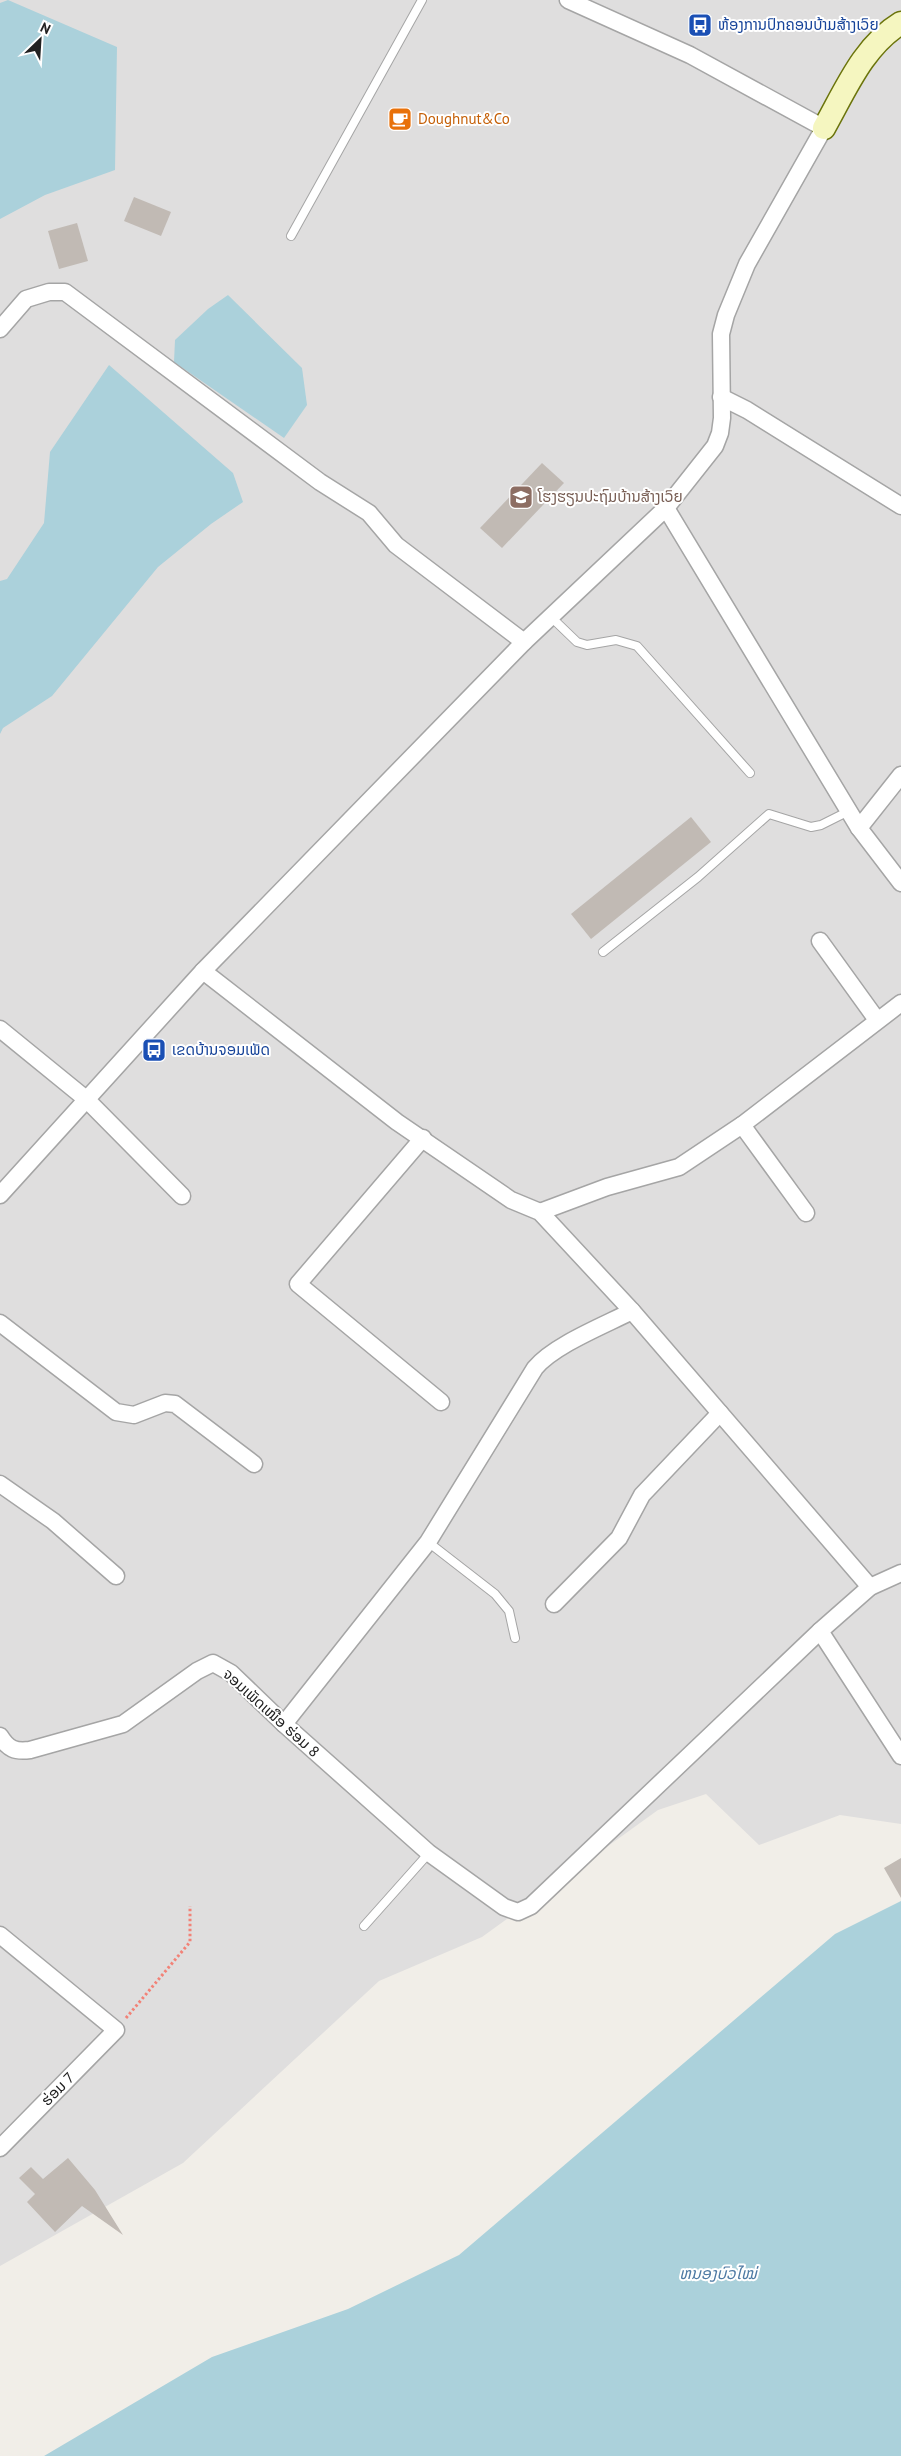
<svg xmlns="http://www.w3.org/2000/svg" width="901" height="2456" font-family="'PT Sans','Noto Sans Lao',sans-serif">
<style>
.residential{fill:#dfdede}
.water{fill:#abd1db}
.building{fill:#c1bab4}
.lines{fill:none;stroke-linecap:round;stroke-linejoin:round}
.lane-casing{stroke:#a5a5a5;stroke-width:10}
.street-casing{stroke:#a5a5a5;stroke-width:19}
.secondary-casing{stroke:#6b740b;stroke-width:25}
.path{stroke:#f28277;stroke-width:3;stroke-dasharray:2.5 2.5;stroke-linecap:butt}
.lane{stroke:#fff;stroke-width:8}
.street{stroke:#fff;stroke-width:16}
.secondary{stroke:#f5f6c0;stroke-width:22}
.labels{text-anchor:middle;stroke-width:4;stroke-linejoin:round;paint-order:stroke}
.transit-label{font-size:15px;fill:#164399;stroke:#fff;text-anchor:start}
.food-label{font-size:15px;fill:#c56008;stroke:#fff;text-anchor:start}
.education-label{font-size:15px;fill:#785e54;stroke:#fff;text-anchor:start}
.street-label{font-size:15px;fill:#212121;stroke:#fff}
.water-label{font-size:16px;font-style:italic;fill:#4e7aa4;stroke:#fff}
</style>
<rect width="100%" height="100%" fill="#f1eee8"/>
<path class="residential" d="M0 0H901V1824L840 1815 759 1845 706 1794 658 1810 482 1937 379 1981 183 2163 0 2266Z"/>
<g class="water">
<path d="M8 0 117 47 115 170 45 195 0 219V3Z"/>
<path d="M228 295 302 368 307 405 284 438 174 362 175 340 208 309Z"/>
<path d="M109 365 233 473 243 502 211 524 158 567 52 696 3 728 0 734V581L7 579 44 523 50 452Z"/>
<path d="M901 1901V2456H44L212 2357 348 2309 459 2255 835 1934Z"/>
</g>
<g class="building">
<path d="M134 197 171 212 161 236 124 221Z"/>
<path d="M77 223 88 261 59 269 48 231Z"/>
<path d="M542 463 564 483 502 548 480 528Z"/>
<path d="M691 817 711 842 591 939 571 914Z"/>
<path d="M901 1858V1898L884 1868Z"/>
<path d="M68 2158 95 2190 123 2235 82 2206 55 2232 27 2202 35 2194 19 2178 31 2167 43 2179Z"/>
</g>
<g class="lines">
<g class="lane-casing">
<g id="lane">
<path d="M291 236 422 0"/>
<path d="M551 617 577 642 587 645 616 640 637 646 750 773"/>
<path d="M603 952 698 877 769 814 811 827 821 825 849 811"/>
<path d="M428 1542 495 1594 509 1611 515 1638"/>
<path d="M364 1926 429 1853"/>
</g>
</g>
<g class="street-casing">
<g id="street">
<path d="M0 329 26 299 49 292H65L320 482 369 513 396 545 524 642"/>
<path d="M721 397 747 410 901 506"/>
<path d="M666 508 859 828 901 883"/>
<path d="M859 828 901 775"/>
<path d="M820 941 877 1020"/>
<path d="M203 971 397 1122 511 1200 540 1212 632 1311 870 1587"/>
<path d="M0 1029 86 1099 182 1196"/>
<path d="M423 1138 298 1284 441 1402"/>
<path d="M0 1195 203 971 524 642 666 508 715 446 720 433 722 418 721 334 726 315 747 264 824 128 690 55 568 0"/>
<path d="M540 1212 607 1187 679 1167 742 1125"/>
<path d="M806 1213 742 1125 901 1003"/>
<path d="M0 1323 116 1412 134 1415 165 1403 175 1404 254 1464"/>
<path d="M0 1484 53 1521 116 1576"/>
<path d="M901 1573 870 1587 820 1631 901 1756"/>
<path d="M554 1604 619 1538 642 1495 720 1413"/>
<path d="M284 1724 428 1542 535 1368C554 1345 605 1325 632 1311"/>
<path d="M0 1736C8 1749 15 1752 30 1750L123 1724 197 1671 213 1663 231 1673 284 1724 429 1853 504 1907 518 1912 531 1906 820 1631"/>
<path d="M0 1935 116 2030 0 2148"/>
</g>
</g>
<g class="secondary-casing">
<path id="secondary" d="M824 128C845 91 863 46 901 23"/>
</g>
<path class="path" d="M126 2018 190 1942V1906"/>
<use href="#lane" class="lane"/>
<use href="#street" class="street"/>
<use href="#secondary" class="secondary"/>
</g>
<defs>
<g id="bus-square" transform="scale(1.25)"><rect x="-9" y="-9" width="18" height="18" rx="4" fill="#1a4fb4" stroke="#fff"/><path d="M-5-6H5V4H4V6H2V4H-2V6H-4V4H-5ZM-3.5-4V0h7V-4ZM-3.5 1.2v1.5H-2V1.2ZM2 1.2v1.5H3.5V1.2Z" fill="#fff"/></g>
<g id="cafe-square" transform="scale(1.25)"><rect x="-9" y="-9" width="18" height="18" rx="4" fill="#e8710a" stroke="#fff"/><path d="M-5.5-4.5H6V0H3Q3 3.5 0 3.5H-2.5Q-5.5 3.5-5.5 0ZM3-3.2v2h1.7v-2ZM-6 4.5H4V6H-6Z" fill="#fff"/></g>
<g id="school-square" transform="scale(1.25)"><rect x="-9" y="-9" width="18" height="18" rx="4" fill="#8d6e63" stroke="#fff"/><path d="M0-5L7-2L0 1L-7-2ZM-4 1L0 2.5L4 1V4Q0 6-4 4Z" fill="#fff"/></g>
</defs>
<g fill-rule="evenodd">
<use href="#bus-square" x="700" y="25"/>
<use href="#cafe-square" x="400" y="119"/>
<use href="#school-square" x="521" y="497"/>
<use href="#bus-square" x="154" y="1050"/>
</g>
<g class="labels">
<g class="transit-label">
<text x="718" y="30">ຫ້ອງການປົກຄອນບ້າມສ້າງເວົຍ</text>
<text x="172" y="1055">ເຂດບ້ານຈອມເພັດ</text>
</g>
<g class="food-label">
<text x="418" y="124">Doughnut&amp;Co</text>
</g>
<g class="education-label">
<text x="538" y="502">ໂຮງຮຽນປະຖົມບ້ານສ້າງເວົຍ</text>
</g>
<g class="street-label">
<text transform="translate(271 1713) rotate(42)" y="5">ຈອມເພັດເໜືອ ຮ່ອມ 8</text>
<text transform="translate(58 2089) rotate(-45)" y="5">ຮ່ອມ 7</text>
</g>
<g class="water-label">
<text x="718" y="2279">ຫນອງບົວໄໝ່</text>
</g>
</g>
<g transform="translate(40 40) rotate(25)" stroke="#ffffff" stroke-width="4" paint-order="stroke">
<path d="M0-4L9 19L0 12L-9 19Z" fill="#212121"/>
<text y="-8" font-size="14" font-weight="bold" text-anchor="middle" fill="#212121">N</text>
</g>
</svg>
